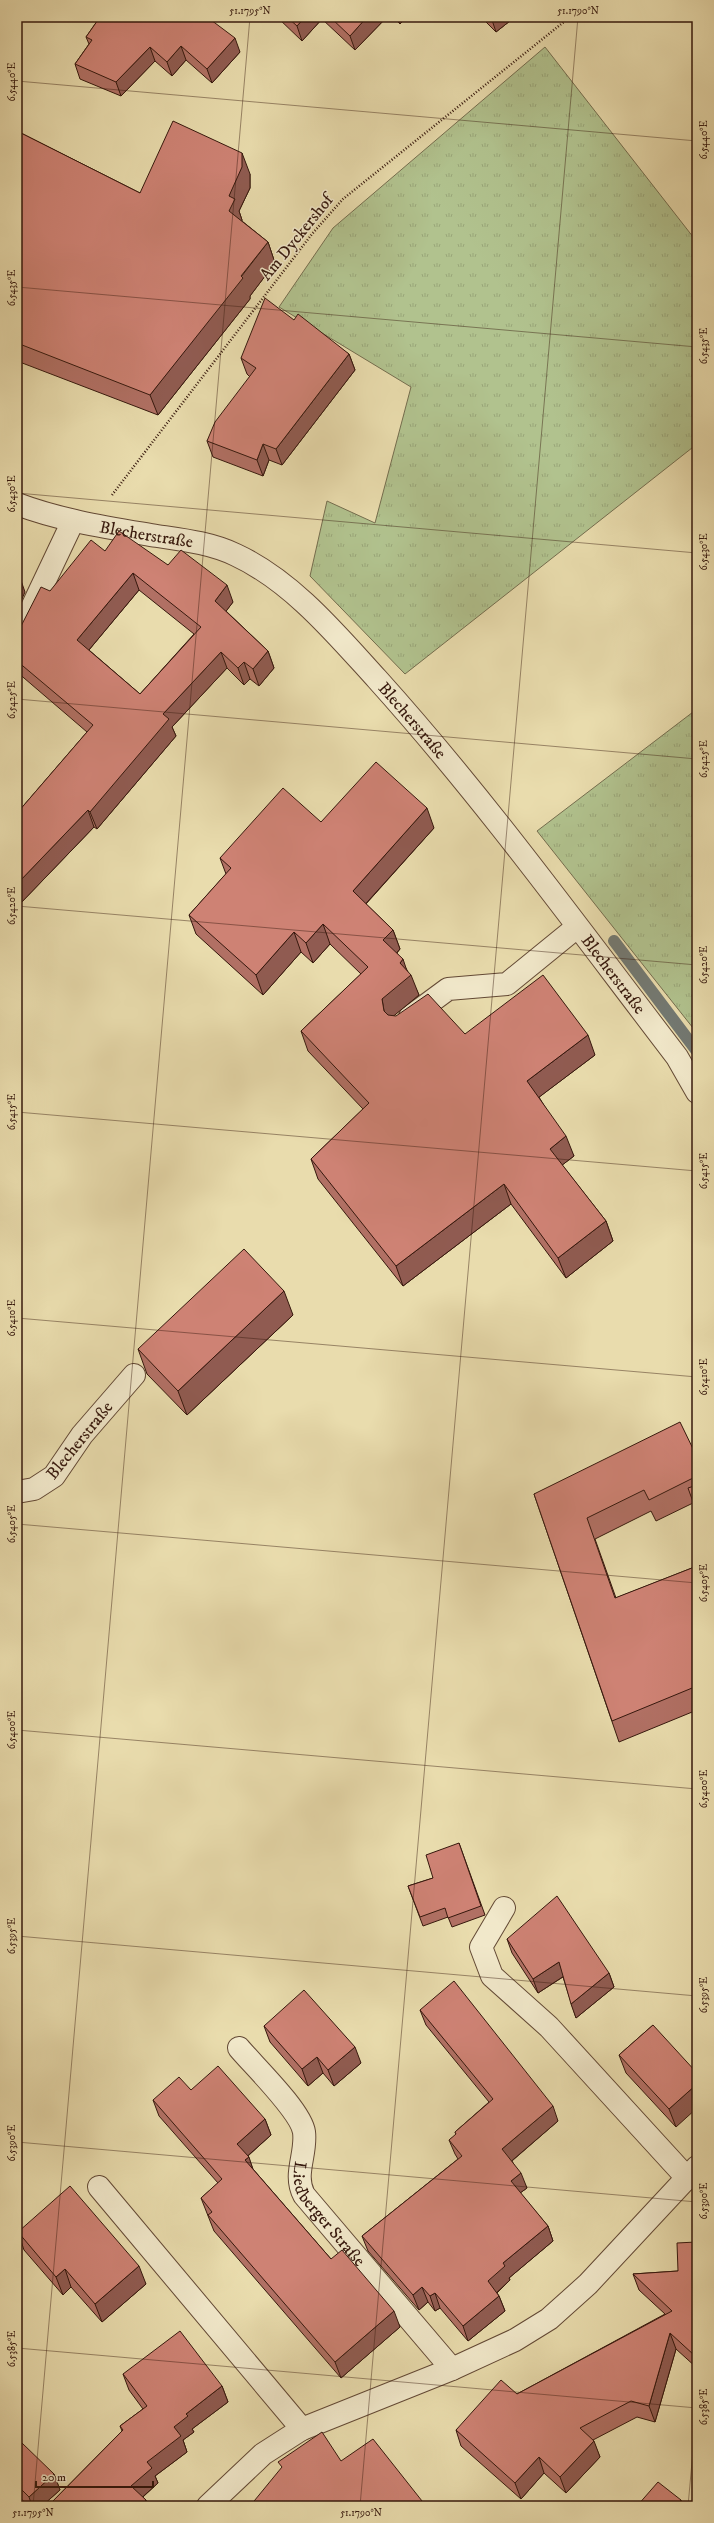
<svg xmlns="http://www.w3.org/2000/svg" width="714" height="2523" font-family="'IM FELL DW Pica',serif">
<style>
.grass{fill:url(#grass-tufts);stroke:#746d4e}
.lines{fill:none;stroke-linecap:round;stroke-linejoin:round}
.stream{stroke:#737972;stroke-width:12}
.lane-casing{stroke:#634935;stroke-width:24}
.street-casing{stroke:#634935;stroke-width:24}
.path{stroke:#36180d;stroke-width:2.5;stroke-dasharray:1 2;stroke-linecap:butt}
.lane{stroke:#f1e8ca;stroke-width:22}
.street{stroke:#f1e8ca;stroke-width:22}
.wall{fill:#b17064;stroke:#36180d;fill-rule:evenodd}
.shaded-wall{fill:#905b51;stroke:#36180d}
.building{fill:#ce8274;stroke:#36180d;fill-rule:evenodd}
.ticks{fill:none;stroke:#36180d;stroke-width:1;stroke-opacity:0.45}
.labels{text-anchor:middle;stroke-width:3;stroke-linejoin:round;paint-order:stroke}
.street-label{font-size:17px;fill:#36180d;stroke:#f1e8ca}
.neatline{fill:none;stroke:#36180d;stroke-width:1.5}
.ticks-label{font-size:10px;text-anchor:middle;fill:#36180d}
</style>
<defs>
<pattern id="grass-tufts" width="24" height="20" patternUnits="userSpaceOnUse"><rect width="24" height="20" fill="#b1c28e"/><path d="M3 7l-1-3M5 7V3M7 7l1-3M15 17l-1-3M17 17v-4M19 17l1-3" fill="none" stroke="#99a679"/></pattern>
</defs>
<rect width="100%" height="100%" fill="#e9dcad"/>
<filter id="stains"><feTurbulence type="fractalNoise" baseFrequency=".005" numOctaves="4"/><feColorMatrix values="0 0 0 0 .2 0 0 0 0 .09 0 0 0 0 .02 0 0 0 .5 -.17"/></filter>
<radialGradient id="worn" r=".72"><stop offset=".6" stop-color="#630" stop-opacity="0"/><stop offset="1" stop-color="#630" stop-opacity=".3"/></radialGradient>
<g class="grass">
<path d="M545 47 697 242V444L405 674 310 576 327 501 375 523 411 387 279 307 333 228Z"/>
<path d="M697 709V1033L537 831Z"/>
</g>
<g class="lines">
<path class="stream" d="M614 941 696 1050"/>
<g class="lane-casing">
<g id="lane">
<path d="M17 639 73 521"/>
<path d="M410 1017 448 989 507 984 577 927"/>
<path d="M17 1492 34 1489 54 1476 82 1435 134 1375"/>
<path d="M504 1908 481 1947 492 1976 549 2027 688 2179"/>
<path d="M99 2187 302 2429"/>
</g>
</g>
<g class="street-casing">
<g id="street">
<path id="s1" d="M17 504C62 521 110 528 157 536 184 540 211 543 236 555 292 581 336 634 377 679 485 799 579 929 677 1057L697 1092"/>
<path id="s2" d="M239 2048C254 2066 301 2111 304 2132 307 2154 293 2174 304 2195L452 2369"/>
<path d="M208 2506 263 2454 302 2429 452 2369 515 2340 549 2319 588 2284 697 2167"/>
</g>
</g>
<path class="path" d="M112 495 312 234 343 199 570 17"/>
<use href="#lane" class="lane"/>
<use href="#street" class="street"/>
</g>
<g class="wall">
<path d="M100 17 240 52 212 83 186 60 172 76 155 61 121 96 80 79 75 64 89 44 86 37Z"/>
<path d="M277 17H387L355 50 322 19 302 41Z"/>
<path d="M393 17H407L400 24Z"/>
<path d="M481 17H515L496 32Z"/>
<path d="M17 131 140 193 250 174V188L239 211 242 220V221L268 242 275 263 250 296V299L158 415 17 361Z"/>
<path d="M294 320 349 354 355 370 282 465 269 460 263 476 213 457 207 441 250 377 247 374 241 358Z"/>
<path d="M105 551 168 565 233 602 226 611 268 651 274 668 259 686 250 679 244 685 227 668 172 727 176 736 97 829 94 827 18 906H17V811L18 812 87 732 17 672V632H18L50 591ZM139 590 194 634 140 694 89 650Z"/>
<path d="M321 822 434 828 366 904 393 930 400 949 397 953 407 970 419 995 393 1016 465 1034 595 1055 539 1097 574 1156 562 1165 606 1221 613 1241 566 1278 511 1204 403 1286 318 1179 311 1159 363 1109 308 1051 301 1031 361 974 330 944 313 963 301 952 263 995 196 934 189 915 226 874 220 858Z"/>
<path d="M293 1315 187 1415 147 1374 138 1349Z"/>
<path d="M697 1457V1513L693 1503 656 1521 651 1511 595 1539 616 1598 697 1566V1710L619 1742 534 1494Z"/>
<path d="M459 1843 485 1915 452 1927 448 1917 423 1926 408 1886 433 1878Z"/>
<path d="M507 1939 609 1973 614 1987 576 2018 563 1977 538 1993 512 1953Z"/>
<path d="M420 2010 558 2121 512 2161 527 2188 520 2193 548 2226 553 2241 509 2278 510 2280 497 2293 499 2296 505 2311 468 2341 440 2308 435 2311 428 2302 419 2310 368 2251 362 2236 458 2159 455 2154 449 2140 456 2135 455 2132 489 2102 426 2025Z"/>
<path d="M653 2025 676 2127 626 2073 619 2055Z"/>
<path d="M264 2026 361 2063 334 2086 323 2073 308 2086 270 2042Z"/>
<path d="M191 2090 265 2119 271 2135 248 2156 253 2169 331 2259 400 2327 341 2378 214 2231 201 2198 218 2183 159 2116 153 2100Z"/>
<path d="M18 2232 146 2284 102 2322 71 2287 63 2295 24 2250Z"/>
<path d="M697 2241V2368L676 2349 655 2422 637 2417 593 2440 600 2457 566 2493 544 2473 521 2499 461 2446 456 2430 517 2394 665 2314 639 2290 633 2274 678 2271Z"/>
<path d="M123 2374 222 2386 228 2402 192 2429 194 2432 183 2440 187 2452 155 2476 158 2483 143 2497 146 2500 148 2506H52L51 2503 122 2431 120 2426 143 2409 129 2390Z"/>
<path d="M17 2448 54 2474 60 2490 42 2506H28L17 2494Z"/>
</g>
<g class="shaded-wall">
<path d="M305 17H321L322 19 302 41 297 26Z"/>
<path d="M367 17H387L355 50 350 36Z"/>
<path d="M397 17H407L400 24Z"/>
<path d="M491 17H515L496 32Z"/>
<path d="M235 38 240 52 212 83 207 69Z"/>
<path d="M181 46 186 60 172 76 167 62Z"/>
<path d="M150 47 155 61 121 96 116 82Z"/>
<path d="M242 153 250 174V188L239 211 242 220 236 232 229 211V196Z"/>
<path d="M268 242 275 263 250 296V299L158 415 150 395Z"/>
<path d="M349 354 355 370 282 465 276 449Z"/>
<path d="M263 444 269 460 263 476 257 460Z"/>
<path d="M133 573 139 590 83 657 77 640Z"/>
<path d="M19 575 25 592 17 610V580Z"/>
<path d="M227 585 233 602 221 618 215 601Z"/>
<path d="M268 651 274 668 259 686 253 669Z"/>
<path d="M221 652 227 668 172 727 176 736 97 829 90 812 163 714Z"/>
<path d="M244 662 250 679 244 685 238 668Z"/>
<path d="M427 808 434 828 360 910 353 891Z"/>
<path d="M88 810 94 827 18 906 17 904V884Z"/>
<path d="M323 924 330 944 313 963 306 943Z"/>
<path d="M393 930 400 949 390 960 383 940Z"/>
<path d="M294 932 301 952 263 995 256 975Z"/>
<path d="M403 959 409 977 411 975 419 995 390 1019 384 1011 382 999 400 963Z"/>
<path d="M588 1035 595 1055 534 1101 527 1081Z"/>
<path d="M566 1136 574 1156 557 1169 550 1149Z"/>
<path d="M504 1184 511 1204 403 1286 396 1266Z"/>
<path d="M606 1221 613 1241 566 1278 558 1258Z"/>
<path d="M284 1291 293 1315 187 1415 178 1391Z"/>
<path d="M559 1962 564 1976 538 1993 533 1979Z"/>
<path d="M609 1973 614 1987 576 2018 571 2004Z"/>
<path d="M355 2047 361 2063 334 2086 328 2070Z"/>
<path d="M317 2057 323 2073 308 2086 302 2069Z"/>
<path d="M697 2084V2108L676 2127 669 2109Z"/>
<path d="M553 2106 558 2121 508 2164 502 2149Z"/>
<path d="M265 2119 271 2135 243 2160 237 2144Z"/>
<path d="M249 2157 254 2173 245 2160Z"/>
<path d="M521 2173 527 2188 516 2196 511 2181Z"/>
<path d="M548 2226 553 2241 509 2278 510 2280 493 2296 488 2281 503 2263Z"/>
<path d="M139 2266 146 2284 102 2322 95 2304Z"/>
<path d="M65 2269 71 2287 63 2295 56 2277Z"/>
<path d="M422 2287 428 2302 419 2310 413 2295Z"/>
<path d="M435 2293 440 2308 435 2311 430 2296Z"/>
<path d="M499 2296 505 2311 468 2341 463 2326Z"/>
<path d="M394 2311 400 2327 341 2378 335 2362Z"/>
<path d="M670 2333 676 2349 655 2422 649 2406Z"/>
<path d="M697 2352V2362L694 2355Z"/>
<path d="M222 2386 228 2402 192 2429 194 2432 183 2440 187 2452 155 2476 158 2483 137 2502 131 2486 147 2462 174 2427 186 2414Z"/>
<path d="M594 2441 600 2457 566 2493 560 2477Z"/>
<path d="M539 2457 544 2473 521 2499 515 2483Z"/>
<path d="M54 2474 60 2490 42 2506H32L29 2497Z"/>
<path d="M146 2500 148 2506H140Z"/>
<path d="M681 2500 684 2506H676Z"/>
</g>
<g class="building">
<path d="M100 17H207L235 38 207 69 181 46 167 62 150 47 116 82 75 64 92 40 86 37Z"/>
<path d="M287 17H305L297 26Z"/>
<path d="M330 17H367L350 36Z"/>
<path d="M173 121 242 153V167L229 196 235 199 229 211 268 242 241 276 243 278 150 395 17 343V131L140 193Z"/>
<path d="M265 298 294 320 298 314 349 354 276 449 263 444 257 460 207 441 215 422 256 368 241 358Z"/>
<path d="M119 531 168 565 181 550 227 585 215 601 268 651 253 669 244 662 238 668 221 652 163 714 169 719 90 812 88 810 17 884V811L18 812 93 725 17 661V632H18L41 587 50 591 91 540 105 551ZM133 573 201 627 140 694 77 640Z"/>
<path d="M17 574 19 575 17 580Z"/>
<path d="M376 762 427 808 353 891 393 930 383 940 403 959 400 963 411 975 382 999 384 1011 388 1015 396 1016 428 994 465 1034 543 975 588 1035 527 1081 566 1136 550 1149 606 1221 558 1258 504 1184 396 1266 311 1159 369 1103 301 1031 368 967 323 924 306 943 294 932 256 975 189 915 231 868 220 858 283 788 321 822Z"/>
<path d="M244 1249 284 1291 178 1391 138 1349Z"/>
<path d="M680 1422 697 1457V1476L649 1500 644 1490 587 1518 615 1598 697 1566V1686L612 1721 534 1494Z"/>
<path d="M697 1485V1513L688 1488Z"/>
<path d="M459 1843 481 1906 448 1918 445 1908 420 1917 408 1886 433 1878 426 1855Z"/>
<path d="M557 1896 609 1973 571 2004 559 1962 533 1979 507 1939Z"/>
<path d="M454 1981 553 2106 502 2149 521 2173 511 2181 548 2226 503 2263 505 2266 488 2281 499 2296 463 2326 435 2293 430 2296 422 2287 413 2295 362 2236 462 2156 449 2140 456 2134 455 2132 493 2099 420 2010Z"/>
<path d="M304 1990 355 2047 328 2070 317 2057 302 2069 264 2026Z"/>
<path d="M653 2025 697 2073V2084L669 2109 619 2055Z"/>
<path d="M218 2066 265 2119 237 2144 249 2157 245 2160 331 2259 342 2250 394 2311 335 2362 208 2215 212 2212 201 2198 222 2179 153 2100 179 2077 191 2090Z"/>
<path d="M70 2186 139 2266 95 2304 65 2269 56 2277 18 2232Z"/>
<path d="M697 2241V2352L694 2355 670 2333 649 2406 631 2401 580 2428 594 2441 560 2477 539 2457 515 2483 456 2430 501 2380 517 2394 672 2311 633 2274 678 2271 677 2243 696 2242Z"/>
<path d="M180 2331 222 2386 186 2414 188 2416 174 2427 181 2436 147 2462 152 2468 131 2486 146 2500 140 2506H54L51 2503 123 2430 120 2426 147 2406 123 2374Z"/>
<path d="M322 2432 341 2461 373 2439 426 2506H250L282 2467 278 2462Z"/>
<path d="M22 2443 54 2474 29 2497 17 2485V2448Z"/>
<path d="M658 2482 681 2500 676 2506H637Z"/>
</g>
<path class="ticks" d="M17 81 697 141M17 287 697 347M17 493 697 553M17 699 697 759M17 906 697 965M17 1112 697 1171M17 1318 697 1377M17 1524 697 1583M17 1730 697 1789M17 1936 697 1996M17 2142 697 2202M17 2348 697 2408M33 2506 250 17M360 2506 578 17M688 2506 697 2407"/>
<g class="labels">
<g class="street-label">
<text transform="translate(296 237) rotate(-51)" y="6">Am Dyckershof</text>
<text dy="6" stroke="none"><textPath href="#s1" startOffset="133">Blecherstraße</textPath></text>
<text dy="6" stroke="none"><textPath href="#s1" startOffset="469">Blecherstraße</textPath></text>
<text dy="6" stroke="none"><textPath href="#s1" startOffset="793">Blecherstraße</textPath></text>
<text transform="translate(79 1440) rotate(-51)" y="6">Blecherstraße</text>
<text dy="6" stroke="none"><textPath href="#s2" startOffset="199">Liedberger Straße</textPath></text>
</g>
</g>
<rect width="714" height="2523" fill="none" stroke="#e9dcad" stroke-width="44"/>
<path d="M36 2481v6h117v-6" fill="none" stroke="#36180d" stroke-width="2"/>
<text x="42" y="2481" font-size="12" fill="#36180d" stroke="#f1e8ca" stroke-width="3" paint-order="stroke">20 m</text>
<rect x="22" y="22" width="670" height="2479" class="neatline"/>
<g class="ticks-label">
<text x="250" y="14">51.1795°N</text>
<text x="578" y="14">51.1790°N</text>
<text transform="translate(11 82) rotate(-90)" y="4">6.5440°E</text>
<text transform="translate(703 140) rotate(-90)" y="4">6.5440°E</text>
<text transform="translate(11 288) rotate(-90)" y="4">6.5435°E</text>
<text transform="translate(703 346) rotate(-90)" y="4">6.5435°E</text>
<text transform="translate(11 494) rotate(-90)" y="4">6.5430°E</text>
<text transform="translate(703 552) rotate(-90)" y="4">6.5430°E</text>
<text transform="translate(11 700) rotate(-90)" y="4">6.5425°E</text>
<text transform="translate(703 759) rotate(-90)" y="4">6.5425°E</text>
<text transform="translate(11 906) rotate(-90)" y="4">6.5420°E</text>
<text transform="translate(703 965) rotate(-90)" y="4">6.5420°E</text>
<text transform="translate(11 1112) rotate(-90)" y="4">6.5415°E</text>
<text transform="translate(703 1171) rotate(-90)" y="4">6.5415°E</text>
<text transform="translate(11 1318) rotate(-90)" y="4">6.5410°E</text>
<text transform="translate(703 1377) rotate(-90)" y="4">6.5410°E</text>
<text transform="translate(11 1524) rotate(-90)" y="4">6.5405°E</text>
<text transform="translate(703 1583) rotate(-90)" y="4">6.5405°E</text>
<text transform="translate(11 1730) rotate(-90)" y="4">6.5400°E</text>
<text transform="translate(703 1789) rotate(-90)" y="4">6.5400°E</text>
<text transform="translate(11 1936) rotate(-90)" y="4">6.5395°E</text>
<text transform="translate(703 1995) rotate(-90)" y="4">6.5395°E</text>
<text transform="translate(11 2143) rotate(-90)" y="4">6.5390°E</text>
<text transform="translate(703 2201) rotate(-90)" y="4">6.5390°E</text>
<text transform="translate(11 2349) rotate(-90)" y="4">6.5385°E</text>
<text transform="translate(703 2407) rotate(-90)" y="4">6.5385°E</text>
<text x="33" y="2516">51.1795°N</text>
<text x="361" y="2516">51.1790°N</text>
</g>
<rect width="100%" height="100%" filter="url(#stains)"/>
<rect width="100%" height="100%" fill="url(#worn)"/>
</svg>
